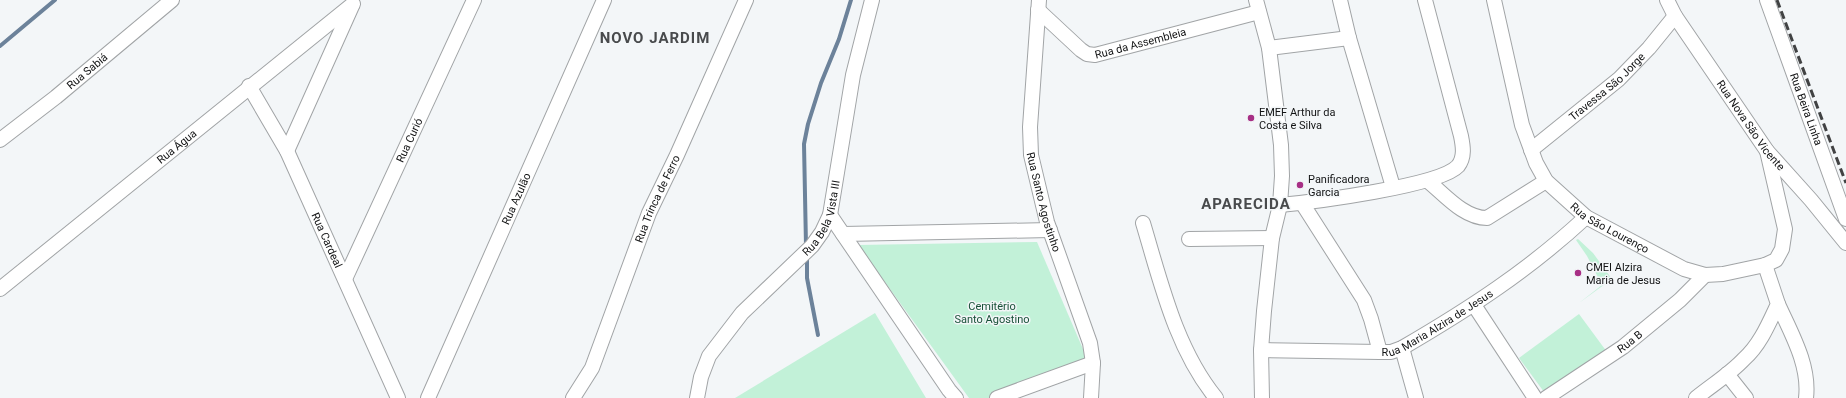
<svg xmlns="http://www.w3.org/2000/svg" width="1846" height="398" font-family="Roboto,sans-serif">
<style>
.green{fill:#c2f1d8}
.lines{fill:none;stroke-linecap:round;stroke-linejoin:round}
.stream{stroke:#6c829a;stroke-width:4}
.minor-casing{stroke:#a1a4a6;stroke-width:16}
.minor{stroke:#fff;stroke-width:14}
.rail{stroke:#414243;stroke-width:3;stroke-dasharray:8 4;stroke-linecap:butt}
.poi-dot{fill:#a72f85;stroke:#f3f6f8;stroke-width:1.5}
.labels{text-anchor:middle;stroke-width:3;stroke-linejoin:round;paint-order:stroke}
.street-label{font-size:11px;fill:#121314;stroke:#f3f6f8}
.poi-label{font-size:11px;fill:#121314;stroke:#f3f6f8;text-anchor:start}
.park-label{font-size:11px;fill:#185138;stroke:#f3f6f8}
.district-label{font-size:15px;font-weight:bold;letter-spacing:1px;fill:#484a4c;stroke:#f3f6f8}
</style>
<rect width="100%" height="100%" fill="#f3f6f8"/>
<g class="green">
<path d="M1578 239 1593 253 1612 279 1579 303 1602 285 1587 256 1576 240Z"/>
<path d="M1037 242 1089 363 1000 398H969L858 245Z"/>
<path d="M875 313 926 398H735Z"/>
<path d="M1579 314 1607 352 1547 396 1519 358Z"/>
</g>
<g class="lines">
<g class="stream">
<path d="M0 46 55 0"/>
<path d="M806 246 804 144 808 124 821 83 839 39 851 0"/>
<path d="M807 257V278L818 335"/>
</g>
<g class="minor-casing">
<g id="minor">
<path id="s1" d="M1039 0 1030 127 1031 155 1047 222 1090 343 1093 363 1091 398"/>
<path d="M1256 0 1269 48 1281 145 1282 176 1280 205 1272 238 1264 311 1261 350 1262 398"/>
<path d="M1340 0 1349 38 1393 187"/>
<path id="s2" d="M1494 0 1522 125 1536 163 1546 181 1586 217 1684 269 1705 275 1723 274 1765 265 1776 260 1782 249 1785 229 1767 151"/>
<path id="s3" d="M1667 0 1675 16 1767 151 1811 200 1846 243"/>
<path id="s4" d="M1767 0 1846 219"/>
<path id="s5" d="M1038 10 1081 50 1087 54 1095 55 1259 12"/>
<path d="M1269 48 1349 38"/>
<path id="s6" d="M249 86 287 151 398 398"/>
<path id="s7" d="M0 140 56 97 172 0"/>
<path id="s8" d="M1531 150 1619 79 1649 48 1675 16"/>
<path d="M287 151 352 6"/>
<path d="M1428 181C1445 195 1464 218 1487 218L1546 181"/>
<path d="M1302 203 1364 300 1371 319 1380 352"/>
<path d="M1280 205C1312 202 1440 186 1458 166 1465 157 1463 146 1461 136L1425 0"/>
<path d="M830 215 949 390 956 398"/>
<path d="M1143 223C1161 283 1176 349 1216 398"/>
<path d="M843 234 1050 230"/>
<path d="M1189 239 1272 238"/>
<path id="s9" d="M345 279 474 0"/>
<path id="s10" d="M0 289 353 4"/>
<path d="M1778 304C1791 333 1810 365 1806 398"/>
<path d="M1474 305 1535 398"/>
<path d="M1402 348 1416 398"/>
<path id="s11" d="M1261 350 1380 352H1391L1402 348C1469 309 1529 270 1586 217"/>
<path d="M1727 374 1746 398"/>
<path id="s12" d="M428 398 604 0"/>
<path id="s13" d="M573 398 592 368 649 213 677 155 746 0"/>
<path id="s14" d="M697 398 701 377 709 356 742 313 812 246 822 232 830 215 853 75 872 0"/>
<path d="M997 398 1093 363"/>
<path id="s15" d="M1546 398 1623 347 1680 300 1705 275"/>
<path d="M1696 398C1712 385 1730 374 1744 359 1760 345 1769 323 1778 304L1765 265"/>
</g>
</g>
<use href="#minor" class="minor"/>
<path class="rail" d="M1777 0 1846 183"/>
</g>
<g class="poi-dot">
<circle cx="1251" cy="118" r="4"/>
<circle cx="1300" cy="185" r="4"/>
<circle cx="1578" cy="273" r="4"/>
</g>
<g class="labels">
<g class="street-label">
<text dy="4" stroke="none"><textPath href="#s5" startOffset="121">Rua da Assembleia</textPath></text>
<text dy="4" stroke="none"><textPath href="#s7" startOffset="111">Rua Sabiá</textPath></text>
<text dy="4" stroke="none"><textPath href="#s8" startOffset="99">Travessa São Jorge</textPath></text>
<text dy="4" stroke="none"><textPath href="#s4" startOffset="116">Rua Beira Linha</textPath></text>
<text dy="4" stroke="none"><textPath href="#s3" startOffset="151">Rua Nova São Vicente</textPath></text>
<text dy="4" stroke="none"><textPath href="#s9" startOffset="153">Rua Curió</textPath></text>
<text dy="4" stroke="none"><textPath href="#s10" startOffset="227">Rua Água</textPath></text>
<text dy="4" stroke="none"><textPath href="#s12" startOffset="218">Rua Azulão</textPath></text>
<text dy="4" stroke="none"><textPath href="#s13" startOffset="217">Rua Trinca de Ferro</textPath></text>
<text dy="4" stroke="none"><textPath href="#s1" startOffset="204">Rua Santo Agostinho</textPath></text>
<text dy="4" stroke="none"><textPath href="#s14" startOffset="225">Rua Bela Vista III</textPath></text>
<text dy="4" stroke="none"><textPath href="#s2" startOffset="269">Rua São Lourenço</textPath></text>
<text dy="4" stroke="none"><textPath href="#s6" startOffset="173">Rua Cardeal</textPath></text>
<text dy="4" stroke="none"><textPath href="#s11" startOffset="184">Rua Maria Alzira de Jesus</textPath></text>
<text dy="4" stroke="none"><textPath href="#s15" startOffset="101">Rua B</textPath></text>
</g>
<g class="poi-label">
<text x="1259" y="116">EMEF Arthur da<tspan x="1259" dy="13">Costa e Silva</tspan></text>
<text x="1308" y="183">Panificadora<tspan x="1308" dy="13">Garcia</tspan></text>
<text x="1586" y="271">CMEI Alzira<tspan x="1586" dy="13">Maria de Jesus</tspan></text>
</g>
<g class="park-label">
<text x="992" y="310">Cemitério<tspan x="992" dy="13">Santo Agostino</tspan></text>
</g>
<g class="district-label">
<text x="655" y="43">NOVO JARDIM</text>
<text x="1246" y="209">APARECIDA</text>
</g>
</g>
</svg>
